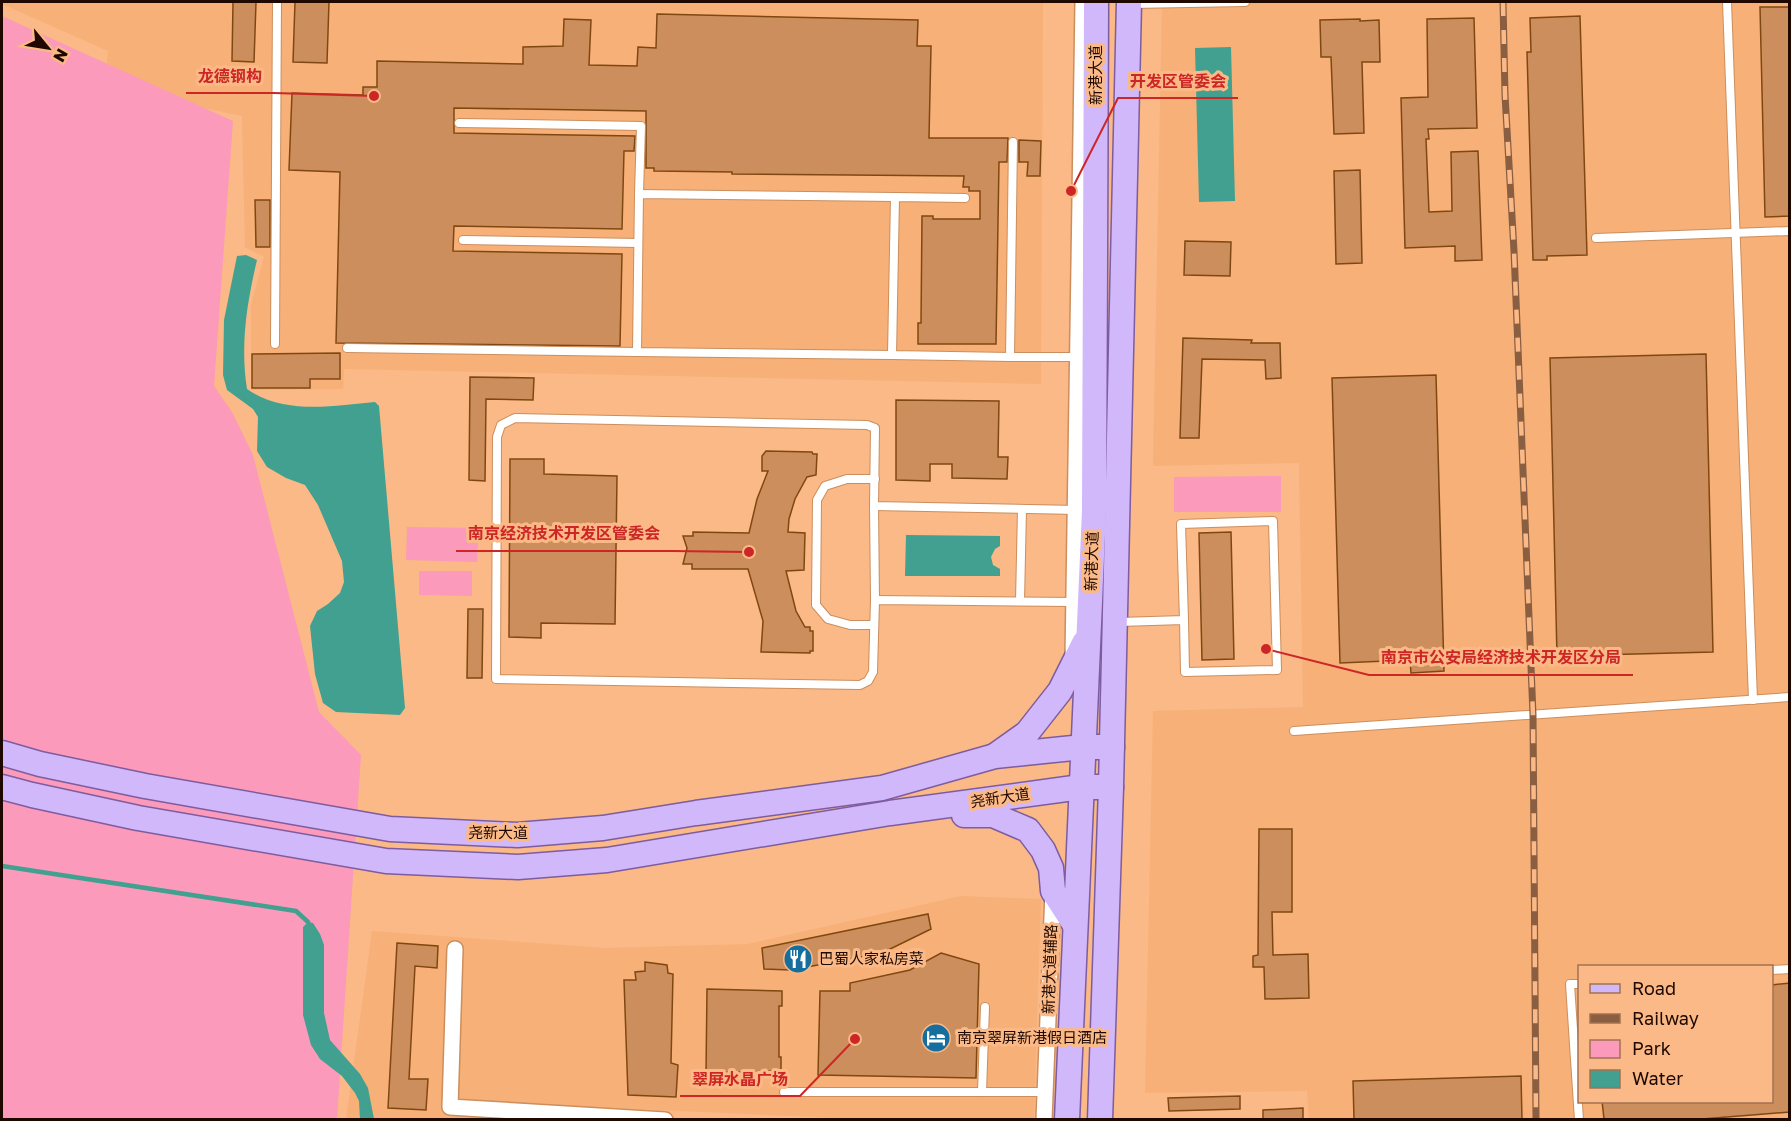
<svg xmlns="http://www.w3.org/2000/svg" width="1791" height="1121" font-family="'Golos Text','Noto Sans SC',sans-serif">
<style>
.built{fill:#f7b077;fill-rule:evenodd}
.green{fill:#fb9aba}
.water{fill:#41a08f}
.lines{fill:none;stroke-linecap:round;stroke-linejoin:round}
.stream{stroke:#41a08f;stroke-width:4.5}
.building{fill:#cc8e5c;stroke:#804811;stroke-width:1.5}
.lane-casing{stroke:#cc8e5c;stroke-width:10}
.street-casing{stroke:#cc8e5c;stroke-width:18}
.primary-casing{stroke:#7d5ca0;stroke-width:27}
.lane{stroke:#fff;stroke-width:8}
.street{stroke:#fff;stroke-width:15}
.primary{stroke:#d0b8fa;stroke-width:24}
.rail-casing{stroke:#895e41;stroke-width:7}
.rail{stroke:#fab986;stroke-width:4.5;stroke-dasharray:14;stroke-linecap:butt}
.labels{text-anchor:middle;stroke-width:6;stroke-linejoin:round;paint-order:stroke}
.street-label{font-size:15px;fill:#1e0800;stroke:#fab986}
.poi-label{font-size:15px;fill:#1e0800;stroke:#fab986;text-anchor:start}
.leader{fill:none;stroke:#cd2626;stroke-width:2}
.callout-dot{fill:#cd2626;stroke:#fab986;stroke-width:2}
.callout-label{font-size:16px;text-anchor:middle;font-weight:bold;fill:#cd2626;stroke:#fab986;stroke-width:6;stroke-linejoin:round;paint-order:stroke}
</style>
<rect width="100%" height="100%" fill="#fab986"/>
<g class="built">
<path d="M2 2H1043L1041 384 344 369 343 389 251 390V305L264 257 245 247 242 116 105 87 108 51 2 4Z"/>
<path d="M1162 2H1789V1119L1309 1120 1307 1091 1145 1093 1153 711 1303 707 1299 463 1153 466ZM1580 966H1772V1102H1580Z"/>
<path d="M961 896 1041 899 1034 1119 878 1120 596 1107 595 1119 346 1120 372 931 605 948 748 944Z"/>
</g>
<g class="green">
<path d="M2 16 233 121 214 386 232 412 253 455 319 712 361 755 337 1119 2 1120Z"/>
<path d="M1281 476V512H1174V477Z"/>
<path d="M407 527 479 528 477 562 406 560Z"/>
<path d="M419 571H472V596L419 595Z"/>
</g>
<g class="water">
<path d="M1231 47 1235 201 1199 202 1195 48Z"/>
<path d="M246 255 257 260C247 302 240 345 247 389 284 415 333 406 375 402L379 406 405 708 400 715 336 712 323 703 315 674 310 626 317 611 328 604 340 593 344 582 342 561 318 505 305 485 286 478 267 467 257 451 258 417 253 409 227 390 223 375 224 320 237 256Z"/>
<path d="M906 535 1000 536V546L995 549 991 557 993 565 1000 569V576H905Z"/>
<path d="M308 922 313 923 320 934 324 945V1013L330 1040 360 1074 368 1088 374 1119H360L359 1101 355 1093 342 1076 320 1059 311 1045 303 1015V927Z"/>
</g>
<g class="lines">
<path class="stream" d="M2 866 296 911 308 922"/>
</g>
<g class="building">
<path d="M233 2H256L254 62 232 61Z"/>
<path d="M295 2H329L327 63 293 62Z"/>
<path d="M1760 7H1790V216L1765 217Z"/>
<path d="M657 14 918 20 917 46H931L929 138H1008L1007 162H999L996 344H918V323H921L922 216H933V219H980V191H969V187H963L964 176 732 174V172L654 171V168H646V111L454 108V133L635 136 634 151H624L622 229 454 226 453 251 622 254 620 346 336 343 340 172 289 170 292 93 363 95V87H377V61L523 64V47L563 46 564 19 591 20 589 65 637 66 638 47 656 48Z"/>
<path d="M1580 16 1587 255 1547 256V260H1533L1527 52H1531L1530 18Z"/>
<path d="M1474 18 1477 128 1428 129 1429 139H1426L1429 212 1452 211 1451 152 1478 151 1482 260 1455 261V246L1405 248 1401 98 1428 97 1427 19Z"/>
<path d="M1360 19V21L1379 20 1380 62H1362L1364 133 1334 134 1331 57H1321L1320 20Z"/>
<path d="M1019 140 1041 141 1040 176H1027L1028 162H1019Z"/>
<path d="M1360 170 1362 263 1336 264 1334 171Z"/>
<path d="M255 200H270V247H256Z"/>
<path d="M1185 241 1231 242 1230 276 1184 275Z"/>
<path d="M1183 338 1252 340 1251 343H1280L1281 378 1266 379 1265 360 1202 359 1199 438H1180Z"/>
<path d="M340 353V379H310V388H252V354Z"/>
<path d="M1706 354 1713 652 1557 656 1550 358Z"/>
<path d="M1436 375 1444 671 1411 673 1410 660 1340 663 1332 378Z"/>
<path d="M470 377 534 378 533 400 486 399 485 481 469 480Z"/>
<path d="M896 400 999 401 998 457H1008L1007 479 952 478V464H930V481L896 480Z"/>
<path d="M766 451 812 452 813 454H817L816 475 807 477 795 499 789 519 788 532 805 533 804 570 786 571 796 611 805 627H810V631H813V651H810V653L761 652 763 621 748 569H692V564H683L687 548 683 536H693V532L749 533 757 499 768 471H762V456Z"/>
<path d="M510 459H544V474L617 476 615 624 541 623V638L509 637Z"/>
<path d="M1231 532 1234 659 1202 660 1199 533Z"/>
<path d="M468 609H483L482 678H467Z"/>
<path d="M1259 829H1292V912H1272L1273 955 1308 954 1309 998 1265 999 1264 967H1253V956L1258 955Z"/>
<path d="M928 914 931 929 882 953 791 970 764 969 762 948Z"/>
<path d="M397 943 438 946 437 968 415 966 409 1079H428L426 1110 388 1108Z"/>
<path d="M941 953 979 964 976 1078 818 1075 820 991H850V983L910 970Z"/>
<path d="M645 962 667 965 668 973 673 974 671 1063 678 1065 676 1097 628 1095 624 980H636L635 972 645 971Z"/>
<path d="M1790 983V1112L1702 1119H1604L1602 1101H1772V985Z"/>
<path d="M707 989 782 991V1006H779V1057H781V1071L706 1073Z"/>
<path d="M1521 1076 1522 1119H1354L1353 1081Z"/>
<path d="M1240 1096V1109L1169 1111 1168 1098Z"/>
<path d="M1303 1108V1119H1263V1110Z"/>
</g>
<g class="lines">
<g class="lane-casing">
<g id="lane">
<path d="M1727 2 1753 700"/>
<path d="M1131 4 1245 2"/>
<path d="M459 123 641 126 639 194"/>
<path d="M1013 142 1010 357H1081"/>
<path d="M965 198 895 197 892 355 1010 357"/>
<path d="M1596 238 1790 231"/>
<path d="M463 240 638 243"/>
<path d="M275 344 277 2"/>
<path d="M347 348 637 352"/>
<path d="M892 355 637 352 639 194 895 197"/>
<path d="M874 506 875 600"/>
<path d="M1020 601 1022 509"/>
<path d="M1075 602 875 600 873 672 868 681 860 685 496 679 497 437 501 425 515 418 867 425 875 428 874 506 1077 510"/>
<path d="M1119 622 1184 620 1185 672 1277 670 1273 521 1181 524 1184 620"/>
<path d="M874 625H850L828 619 816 605 817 500 825 486 847 479H875"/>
<path d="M1294 731 1790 697"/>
<path d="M1772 970 1790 969"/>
<path d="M784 1092H1045"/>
<path d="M982 1092 985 1007"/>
<path d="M1579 1120 1570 984H1580"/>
</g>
</g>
<g class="street-casing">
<g id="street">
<path d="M1073 658 1083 2"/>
<path d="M455 949 450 1107 665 1120"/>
<path d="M1044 1120 1053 891"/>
</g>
</g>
<g class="primary-casing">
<g id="primary">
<path d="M2 753 40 764 145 786 390 829 517 835 603 828 696 813 882 788 995 756 1083 747H1112"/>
<path d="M996 755 1027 733 1060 691 1084 643"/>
<path d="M2 787 32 795 138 818 386 861 518 867 607 860 890 813 1081 787H1111"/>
<path d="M964 815H993L1028 830 1043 850 1051 868 1053 891 1075 925"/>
<path d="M1067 1120 1094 511 1096 2"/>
<path d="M1100 1120 1111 787 1129 2"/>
</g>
</g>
<use href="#lane" class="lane"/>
<use href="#street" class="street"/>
<use href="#primary" class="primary"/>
<g class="rail-casing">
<path id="rail" d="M1503 2 1505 95 1514 251 1533 715 1536 1120"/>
</g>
<use href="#rail" class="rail"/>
</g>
<defs>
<g id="restaurant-disc" transform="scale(1.5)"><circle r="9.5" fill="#156e9e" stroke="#fab986"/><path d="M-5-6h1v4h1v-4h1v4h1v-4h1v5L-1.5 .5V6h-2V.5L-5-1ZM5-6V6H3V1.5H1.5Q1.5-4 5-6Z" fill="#fff"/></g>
<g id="hotel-disc" transform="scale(1.5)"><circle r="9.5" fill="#156e9e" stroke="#fab986"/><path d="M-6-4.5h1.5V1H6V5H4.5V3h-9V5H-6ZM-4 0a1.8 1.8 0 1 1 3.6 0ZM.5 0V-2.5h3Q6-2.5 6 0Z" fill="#fff"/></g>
</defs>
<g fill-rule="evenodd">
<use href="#restaurant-disc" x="798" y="959"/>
<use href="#hotel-disc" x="936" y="1038"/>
</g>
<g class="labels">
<g class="street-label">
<text transform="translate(1096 75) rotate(-90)" y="5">新港大道</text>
<text transform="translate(1092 561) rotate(-88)" y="5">新港大道</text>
<text transform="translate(1000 798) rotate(-8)" y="5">尧新大道</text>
<text x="498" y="838">尧新大道</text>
<text transform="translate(1050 969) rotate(-88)" y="5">新港大道辅路</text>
</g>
<g class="poi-label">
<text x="819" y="964">巴蜀人家私房菜</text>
<text x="957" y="1043">南京翠屏新港假日酒店</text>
</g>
</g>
<path class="leader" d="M374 96L274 93H186M1071 191L1118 98H1238M749 552L672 551H456M1266 649L1369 675H1633M855 1039L800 1096H680"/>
<g class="callout-dot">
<circle cx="374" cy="96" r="6"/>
<circle cx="1071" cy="191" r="6"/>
<circle cx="749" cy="552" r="6"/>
<circle cx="1266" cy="649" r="6"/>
<circle cx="855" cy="1039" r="6"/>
</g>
<g class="callout-label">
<text x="230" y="82">龙德钢构</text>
<text x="1178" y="87">开发区管委会</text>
<text x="564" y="539">南京经济技术开发区管委会</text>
<text x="1501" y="663">南京市公安局经济技术开发区分局</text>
<text x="740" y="1085">翠屏水晶广场</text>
</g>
<rect width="1791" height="1121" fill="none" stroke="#1e0800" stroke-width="6"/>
<rect x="1578" y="965" width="195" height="138" fill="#fab986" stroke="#a27250" stroke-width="1.5"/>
<rect x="1590" y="984" width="30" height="9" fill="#d0b8fa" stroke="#a27250" stroke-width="1.5"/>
<text x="1632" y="995" font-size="18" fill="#1e0800">Road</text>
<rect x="1590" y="1014" width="30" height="9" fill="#895e41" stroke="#a27250" stroke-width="1.5"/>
<text x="1632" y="1025" font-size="18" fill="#1e0800">Railway</text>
<rect x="1590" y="1040" width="30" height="18" fill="#fb9aba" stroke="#a27250" stroke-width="1.5"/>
<text x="1632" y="1055" font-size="18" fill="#1e0800">Park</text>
<rect x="1590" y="1070" width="30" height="18" fill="#41a08f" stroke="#a27250" stroke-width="1.5"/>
<text x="1632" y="1085" font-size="18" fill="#1e0800">Water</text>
<g transform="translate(48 48) rotate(120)" stroke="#fab986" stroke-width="4.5" paint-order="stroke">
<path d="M0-4.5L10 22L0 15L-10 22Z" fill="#1e0800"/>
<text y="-9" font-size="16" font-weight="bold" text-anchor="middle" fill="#1e0800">N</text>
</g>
</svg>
